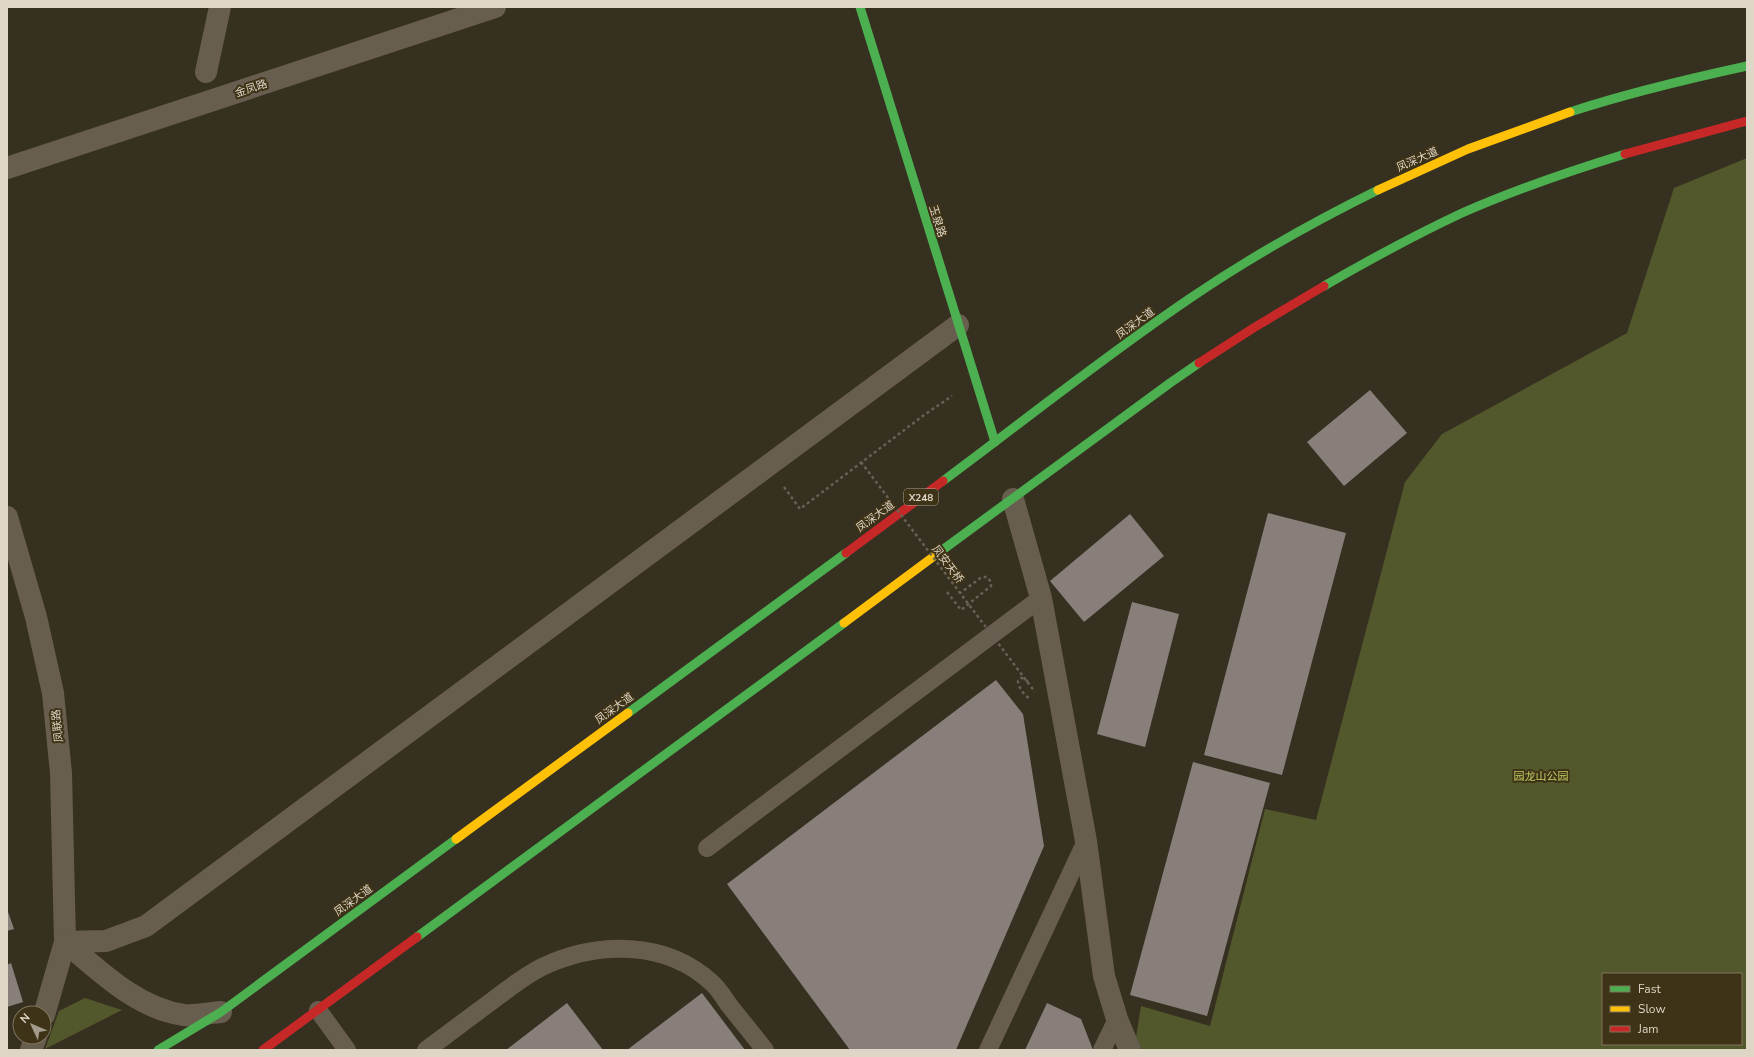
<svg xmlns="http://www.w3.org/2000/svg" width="1754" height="1057" font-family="'Nunito Sans','Noto Sans SC',sans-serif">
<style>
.green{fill:#53572c;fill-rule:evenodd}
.building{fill:#887f7b}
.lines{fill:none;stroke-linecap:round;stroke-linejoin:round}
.path{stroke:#696154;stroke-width:2.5;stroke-dasharray:3 3;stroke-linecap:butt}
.lane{stroke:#685e4f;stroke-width:18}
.street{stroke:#685e4f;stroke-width:22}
.fast{stroke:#4caf50;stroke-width:9}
.slow{stroke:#ffc107;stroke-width:9}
.jam{stroke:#c62828;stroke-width:9}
.path-bridge{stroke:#696154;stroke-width:2.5;stroke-dasharray:3 3;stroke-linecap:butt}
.labels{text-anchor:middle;stroke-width:4;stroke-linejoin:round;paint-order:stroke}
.shield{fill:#3f3317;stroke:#aea592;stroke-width:1}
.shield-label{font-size:10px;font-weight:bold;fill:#ded6c6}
.street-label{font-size:11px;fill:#ded6c6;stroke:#3f3317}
.park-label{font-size:11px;fill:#c0ce64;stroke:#3f3317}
</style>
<rect width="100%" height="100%" fill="#363020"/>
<g class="green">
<path d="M1747 158V1050H1142L1136 1037 1141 1006 1210 1026 1265 809 1316 820 1405 482 1442 434 1627 333 1674 188ZM1603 974H1741V1044H1603Z"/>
<path d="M85 998 122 1010 45 1049 59 1011Z"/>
</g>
<g class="building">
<path d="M1370 390 1407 433 1344 486 1307 442Z"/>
<path d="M1268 513 1346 533 1282 775 1204 755Z"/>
<path d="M1130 514 1164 556 1084 622 1050 581Z"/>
<path d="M1132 602 1179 614 1145 747 1097 734Z"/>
<path d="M996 680 1023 714 1044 846 956 1050H850L727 884Z"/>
<path d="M1193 762 1270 783 1207 1016 1130 995Z"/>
<path d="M7 909 14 929 7 931Z"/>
<path d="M11 963 23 1002 7 1007V965Z"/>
<path d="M702 993 745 1050H627Z"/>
<path d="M567 1003 603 1050H506Z"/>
<path d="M1047 1003 1081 1019 1093 1050H1025Z"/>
</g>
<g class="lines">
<g class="path">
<path d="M784 487 800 509 924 415 952 396"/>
<path d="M947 592 961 610 991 586V582L987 577H982L960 593"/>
<path d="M1028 682 1025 679 1021 678 1018 681C1018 687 1025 697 1031 699"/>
</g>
<g class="lane">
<path d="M707 848 1041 598"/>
<path d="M318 1010 347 1050"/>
<path d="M426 1050C448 1034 470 1017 492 1001 508 989 524 976 542 967 597 941 666 940 712 983 719 989 724 998 729 1005 741 1020 753 1035 765 1050"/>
<path d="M988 1050 1086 841"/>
<path d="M1102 1050 1117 1019"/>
</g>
<g class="street">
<path d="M206 72 220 7"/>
<path d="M7 168 495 7"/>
<path d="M1013 499 1041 598 1086 841 1104 976 1117 1019 1130 1050"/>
<path d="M7 517 36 617 53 693 61 773 65 942 44 1015"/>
<path d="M65 942 106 941 146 926 958 325"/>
<path d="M65 942C99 970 137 1009 184 1015 196 1016 209 1013 221 1012"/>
<path d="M31 1050 36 1037"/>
</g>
<g class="fast">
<path d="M860 7 995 442"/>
<path d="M1570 112C1628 93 1687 79 1747 66"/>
<path d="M1324 286C1369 260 1415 235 1462 213 1514 190 1570 171 1625 154"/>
<path d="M943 481C1025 420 1105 356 1189 299 1249 258 1313 222 1378 190"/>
<path d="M941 551 1170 383 1199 363"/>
<path d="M628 713 846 553"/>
<path d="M417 937 844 623"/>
<path d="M158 1050 221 1012 456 839"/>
</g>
<g class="slow">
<path d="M1378 190 1468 149 1570 112"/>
<path d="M844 623 941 551"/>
<path d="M456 839 628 713"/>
</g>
<g class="jam">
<path d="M1625 154 1747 121"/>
<path d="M1199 363 1255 327 1324 286"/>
<path d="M846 553 943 481"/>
<path d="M263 1050 417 937"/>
</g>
<path class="path-bridge" d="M861 462 1035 692"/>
</g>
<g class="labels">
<rect class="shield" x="904" y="489" width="34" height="16" rx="3"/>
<g class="shield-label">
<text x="921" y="501">X248</text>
</g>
<g class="street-label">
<text transform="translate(251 88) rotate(-18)" y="4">金凤路</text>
<text transform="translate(1417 159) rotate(-24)" y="4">凤深大道</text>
<text transform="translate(938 221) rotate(73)" y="4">玉泉路</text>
<text transform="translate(1135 323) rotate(-36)" y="4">凤深大道</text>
<text transform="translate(875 516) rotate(-36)" y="4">凤深大道</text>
<text transform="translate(948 564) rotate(53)" y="4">凤安天桥</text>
<text transform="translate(614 708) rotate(-36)" y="4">凤深大道</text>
<text transform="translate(57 726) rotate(-96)" y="4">凤联路</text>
<text transform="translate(353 900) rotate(-36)" y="4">凤深大道</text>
</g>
<g class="park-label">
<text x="1541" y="780">园龙山公园</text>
</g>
</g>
<rect width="1754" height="1057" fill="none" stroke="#ded6c6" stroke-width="16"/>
<rect x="1602" y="973" width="140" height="72" fill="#3f3317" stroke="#7f745d"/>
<rect x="1610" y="986" width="20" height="6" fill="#4caf50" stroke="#7f745d"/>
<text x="1638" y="993" font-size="12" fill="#ded6c6">Fast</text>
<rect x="1610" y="1006" width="20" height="6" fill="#ffc107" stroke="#7f745d"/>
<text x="1638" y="1013" font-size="12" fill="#ded6c6">Slow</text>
<rect x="1610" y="1026" width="20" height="6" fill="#c62828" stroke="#7f745d"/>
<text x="1638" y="1033" font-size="12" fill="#ded6c6">Jam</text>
<g transform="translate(32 1025) rotate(314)"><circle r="19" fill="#3f3317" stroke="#7f745d"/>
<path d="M0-3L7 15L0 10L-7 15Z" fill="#a39c8c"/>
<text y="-6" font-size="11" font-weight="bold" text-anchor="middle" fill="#ded6c6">N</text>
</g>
</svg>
